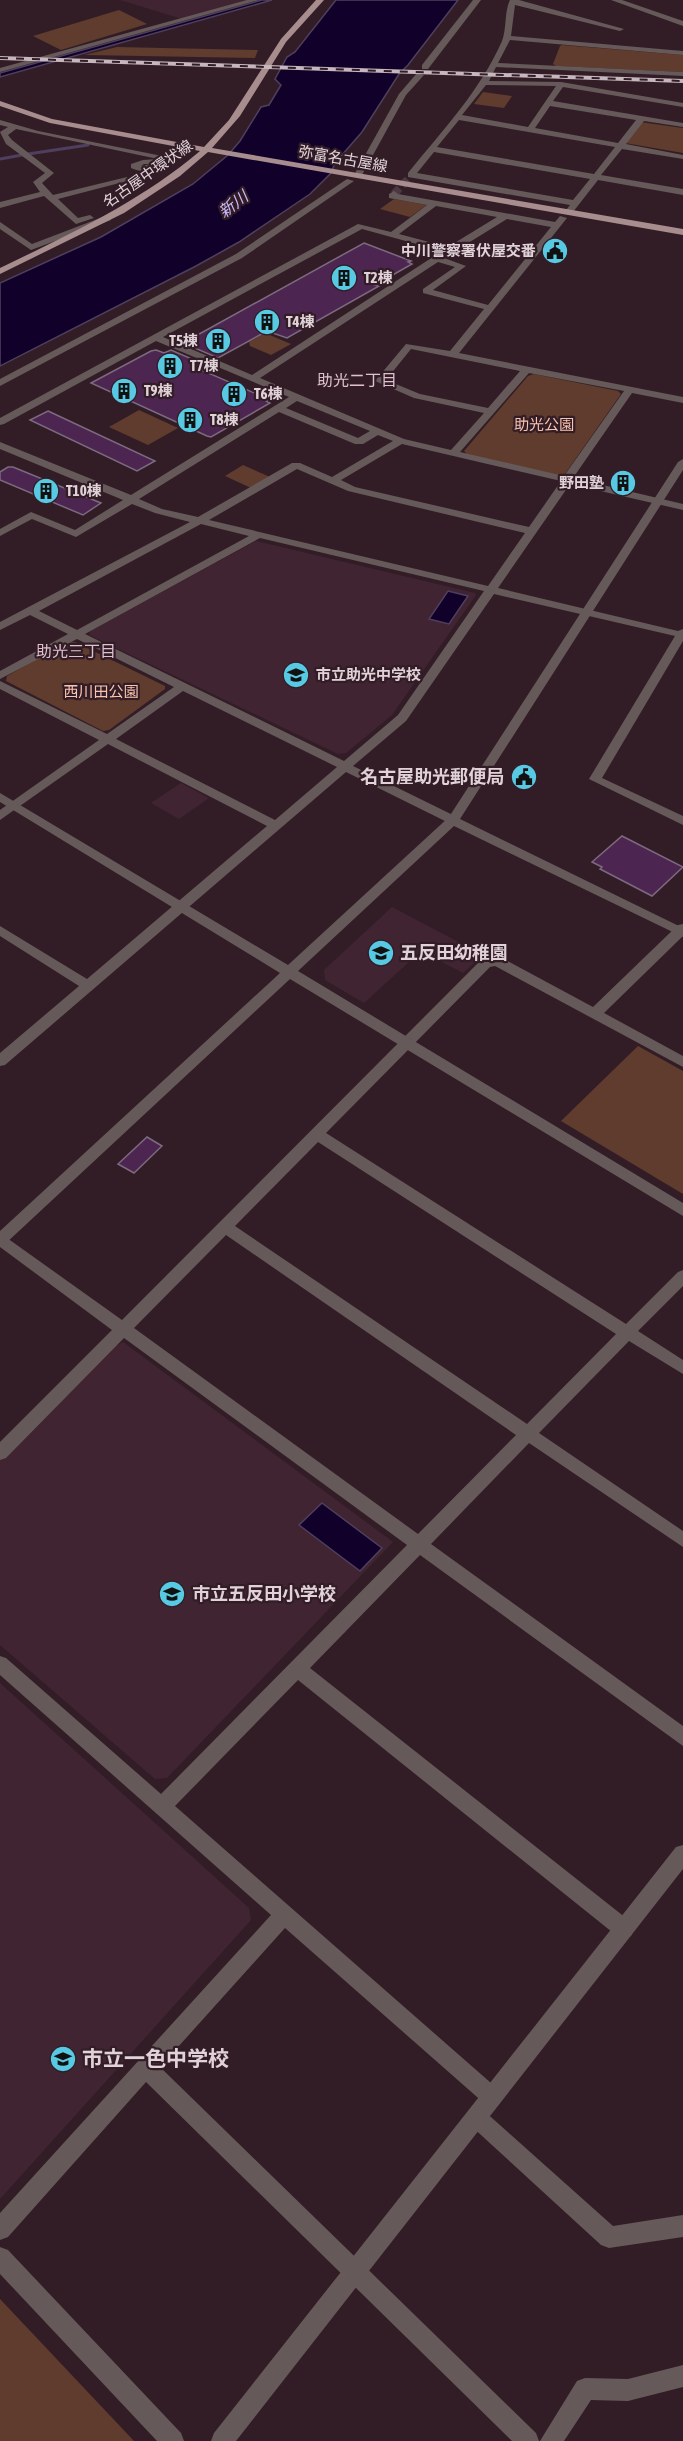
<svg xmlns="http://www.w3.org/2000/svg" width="683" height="2441" font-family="'Asap Condensed','Noto Sans JP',sans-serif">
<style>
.built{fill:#402431}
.green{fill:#5f3c2d}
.water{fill:#10002a;stroke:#4f3f5e;stroke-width:1.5}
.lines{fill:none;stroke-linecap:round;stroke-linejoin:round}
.stream{stroke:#4f3f5e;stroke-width:3}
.building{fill:#4c2651;stroke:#7c6a7e;stroke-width:1.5}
.minor-tunnel{stroke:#4c3842;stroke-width:8;stroke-dasharray:8 4;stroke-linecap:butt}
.minor{fill:#665959;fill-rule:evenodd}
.tertiary{fill:#665959;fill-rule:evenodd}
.primary{fill:#a78d8d;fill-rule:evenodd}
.rail-casing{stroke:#c6b6bd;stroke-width:4}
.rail{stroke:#321d27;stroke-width:2;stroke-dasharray:8;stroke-linecap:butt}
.labels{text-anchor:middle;stroke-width:4.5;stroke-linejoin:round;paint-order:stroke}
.far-street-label{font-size:15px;fill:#e1d2d8;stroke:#321d27}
.far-poi-label{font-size:15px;font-weight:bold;fill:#e1d2d8;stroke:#321d27;text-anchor:start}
.far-park-label{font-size:15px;fill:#fac4ad;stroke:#321d27}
.far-water-label{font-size:16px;font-style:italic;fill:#ccbcfe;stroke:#321d27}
.far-neighbourhood-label{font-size:16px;fill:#dfc1ce;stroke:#321d27}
.poi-label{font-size:18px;font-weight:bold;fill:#e1d2d8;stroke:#321d27;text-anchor:start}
.near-poi-label{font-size:21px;font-weight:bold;fill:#e1d2d8;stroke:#321d27;text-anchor:start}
</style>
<rect width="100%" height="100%" fill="#321d27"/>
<g class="built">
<path d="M120 0H251L182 19Z"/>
<path d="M256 541 475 593 476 595 392 715 346 753 338 754 89 635 90 631Z"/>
<path d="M181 783 209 798 179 819 151 803Z"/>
<path d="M392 907 483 955 463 973 421 951 364 1003 325 980 324 970Z"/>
<path d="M123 1342 393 1542 167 1778 155 1779 0 1645V1460L112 1348Z"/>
<path d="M0 1683 249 1908 251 1920 0 2199Z"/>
</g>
<g class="green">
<path d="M119 10 147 24 61 50 33 36Z"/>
<path d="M562 45 683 55V72L556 66 553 64 560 46Z"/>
<path d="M117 47 258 50 255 58 84 55Z"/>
<path d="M483 92 512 96 504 108 474 104Z"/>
<path d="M640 122 683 128V153L625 143Z"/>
<path d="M394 199 427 205 410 217 380 209Z"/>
<path d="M265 333 291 344 271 355 250 346 249 342Z"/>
<path d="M534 374 618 391 621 394 565 474 558 476 467 454 464 451 528 376Z"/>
<path d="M139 410 178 428 148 445 109 427Z"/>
<path d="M243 465 270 477 251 488 225 476Z"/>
<path d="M68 642H75L165 686V689L109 730 103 731 6 681 7 676Z"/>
<path d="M638 1046 683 1071V1194L561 1121Z"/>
<path d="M0 2299 134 2441H0Z"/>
</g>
<g class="water">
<path d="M262 0H272L0 77V73Z"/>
<path d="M336 0H458L408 65 399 74 362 132 335 163 331 173 310 194 239 242 196 266 0 366V283L101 237 193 184 228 155 240 141 261 107 269 105 281 85 275 79 287 57 295 52Z"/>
<path d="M448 591 468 596 449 624 429 619Z"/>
<path d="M322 1503 382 1548 360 1571 299 1525Z"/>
</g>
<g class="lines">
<g class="stream">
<path d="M28 154 88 145"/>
<path d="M0 159 22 155"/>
</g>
</g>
<g class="building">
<path d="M364 243 411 261 408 262 412 264 375 285 379 286 287 338 267 331 218 358 183 343Z"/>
<path d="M156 350 164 353 171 350 206 365 199 369 268 399 266 401 270 403 211 437 207 436 91 383 151 351Z"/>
<path d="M48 411 155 461 137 471 30 420Z"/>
<path d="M8 467H13L101 503 83 515 0 480V472Z"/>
<path d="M622 836 683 867 652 896 600 869 602 867 592 862Z"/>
<path d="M147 1137 162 1146 134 1173 118 1164Z"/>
</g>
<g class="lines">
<path class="minor-tunnel" d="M394 194 410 177"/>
<g class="minor">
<path d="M247 0H259L0 72V68Z"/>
<path d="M473 0H481L428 69H422V65Z"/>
<path d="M510 0H519L624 29 620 31 515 5 511 36 683 51V55L510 40 498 63 683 72V76L496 67 489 81 561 82 683 103V107L563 87 553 101 683 123V127L644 121 626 144 683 155V159L622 149 601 175 683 189V195L598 180 573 212 570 213 566 210 570 205 408 177V173C442 131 480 91 502 41 507 28 504 12 510 0ZM486 85 556 86 528 127 462 115ZM550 106 636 120 618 143 535 128ZM459 120 615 147 594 174 437 147ZM434 152 590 179 573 200 417 173Z"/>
<path d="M611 0H622L683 21V26Z"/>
<path d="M417 73 424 75 406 95 362 175 355 177 354 175 399 94Z"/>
<path d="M0 120 38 131 172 158C161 168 146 175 131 168V164L143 160 158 159 16 129 8 135 12 140 54 173 42 183 53 195 127 177 131 180 58 199 78 218 90 215 94 218 76 224 44 196 0 208V202L40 192 33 182 45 173 6 144 0 132 8 127 0 125ZM144 164H152L141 166Z"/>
<path d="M347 179 354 181 242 258 0 386V379L236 254Z"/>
<path d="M394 191 398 194 555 222 560 216 567 218 459 353 683 397V403L632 393 573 478 683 504V510L570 484 498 588 678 631 683 629V641L602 778 683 816V825L589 779 675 636 494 594 406 721 353 766 457 817 459 820 457 823H449L346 772 5 1065 0 1066V1053L79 986 0 936V926L87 979 267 826 108 744 0 820V810L99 740 0 689V681L107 734 174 687 77 639 0 679V671L68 634 30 615 0 630V622L190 522 155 513 132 504 76 537 32 519 0 536V529L31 512 75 530 123 500 0 449V442L131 495 289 397 156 341 4 424 0 425V418L358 224 391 232 427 205 389 198V194ZM436 206 497 217 448 247 399 234ZM507 219 551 227 488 305 433 290 466 266 444 258ZM362 229 442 251 252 375 163 337ZM438 262 455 267 423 289V293L484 309 450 351 406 344 375 381 414 398 484 413 451 450 404 439 260 378ZM411 349 520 371 488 408 420 394 386 380ZM529 373 624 391 564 476 460 452ZM297 401 370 431 358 438 286 408ZM279 412 355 444H363L378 435 393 441 332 477 300 463H292L198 517 162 509 139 499ZM402 444 561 481 529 527 355 487 341 480ZM297 469 348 491 525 533 488 586 209 520ZM201 524 249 536 77 630 39 611ZM260 538 484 591 398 715 344 761 85 634ZM183 691 337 767 275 820 116 739Z"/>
<path d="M108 215 111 216V220L31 250 0 229V222L32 244Z"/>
<path d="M683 924V936L604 1013 683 1056V1067L495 966 490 967 326 1133 626 1324 678 1272 683 1270V1286L638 1331 683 1360V1374L629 1341 539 1433 683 1531V1547L529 1443 431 1544 683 1726V1746L420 1555 310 1668 631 1922 634 1929 631 1936 624 1939 617 1936 298 1680 175 1806 499 2090 502 2097 499 2104 492 2107 485 2104 285 1928 160 2067 536 2433 539 2441H512L146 2082 8 2237 0 2240V2213L271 1915 0 1675V1656L6 1658 161 1794 407 1545 124 1338 6 1458 0 1460V1442L112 1330 0 1247V1233L122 1320 481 960 502 958 593 1007 678 925ZM318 1142 616 1334 527 1424 235 1226ZM226 1235 516 1435 418 1534 134 1328Z"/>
<path d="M476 2107 483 2110 613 2226 683 2215V2237L609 2248 601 2245 469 2124 466 2117 469 2110Z"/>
<path d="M683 2365V2387L628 2401 591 2400 564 2441H540L577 2381 585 2378 628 2379Z"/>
</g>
<g class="tertiary">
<path d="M683 459V470L460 819 683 928V937L454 826 298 971 683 1203V1216L290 979 5 1244 0 1246V1231L280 973 0 802V793L288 965 449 817 678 462Z"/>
<path d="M683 1845V1869L236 2441H211L214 2433 676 1847Z"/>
<path d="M0 2247 8 2250 181 2433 184 2441H157L0 2274Z"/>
</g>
<path class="primary" d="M316 0H324L286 42 240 116 212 148 683 229V235L208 152 180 176 124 213 0 274V268C70 234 140 202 200 151L50 123 0 106V101L52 119 204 147 229 120 281 39Z"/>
<g class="rail-casing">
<path id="rail" d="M0 58 683 81"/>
</g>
<use href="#rail" class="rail"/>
</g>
<defs>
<g id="civic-disc" transform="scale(1.35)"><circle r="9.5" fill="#57c9e2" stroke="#321d27"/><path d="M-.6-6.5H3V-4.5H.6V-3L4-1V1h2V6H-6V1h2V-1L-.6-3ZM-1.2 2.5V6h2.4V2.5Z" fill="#111"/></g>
<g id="building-disc" transform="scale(1.35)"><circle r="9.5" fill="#57c9e2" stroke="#321d27"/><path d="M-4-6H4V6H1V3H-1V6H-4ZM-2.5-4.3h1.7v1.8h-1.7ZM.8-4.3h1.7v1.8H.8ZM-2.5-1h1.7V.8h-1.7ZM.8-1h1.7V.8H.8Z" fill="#111"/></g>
<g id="school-disc" transform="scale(1.35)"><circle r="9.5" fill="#57c9e2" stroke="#321d27"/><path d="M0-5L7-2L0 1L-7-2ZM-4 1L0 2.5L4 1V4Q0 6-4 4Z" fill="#111"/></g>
</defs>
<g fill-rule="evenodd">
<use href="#civic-disc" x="555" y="251"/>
<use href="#building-disc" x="344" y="278"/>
<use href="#building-disc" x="267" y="322"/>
<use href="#building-disc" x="218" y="341"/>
<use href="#building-disc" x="170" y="366"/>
<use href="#building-disc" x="124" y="391"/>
<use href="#building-disc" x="234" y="394"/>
<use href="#building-disc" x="190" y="420"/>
<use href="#building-disc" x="623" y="483"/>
<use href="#building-disc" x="46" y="491"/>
<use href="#school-disc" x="296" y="675"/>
<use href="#civic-disc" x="524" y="777"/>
<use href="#school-disc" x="381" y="953"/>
<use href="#school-disc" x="172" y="1594"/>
<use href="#school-disc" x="63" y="2059"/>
</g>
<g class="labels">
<g class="far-street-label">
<text transform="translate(343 159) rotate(10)" y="5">弥富名古屋線</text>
<text transform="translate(148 174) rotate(-35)" y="5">名古屋中環状線</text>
</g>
<g class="far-poi-label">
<text x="536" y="256" text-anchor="end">中川警察署伏屋交番</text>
<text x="364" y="283">T2棟</text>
<text x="286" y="327">T4棟</text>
<text x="198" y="346" text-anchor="end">T5棟</text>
<text x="190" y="371">T7棟</text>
<text x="144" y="396">T9棟</text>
<text x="254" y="399">T6棟</text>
<text x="210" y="425">T8棟</text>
<text x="604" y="488" text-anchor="end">野田塾</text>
<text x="66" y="496">T10棟</text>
<text x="316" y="680">市立助光中学校</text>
</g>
<g class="far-park-label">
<text x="544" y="430">助光公園</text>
<text x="101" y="697">西川田公園</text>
</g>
<g class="far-water-label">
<text transform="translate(233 204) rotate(-38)" y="6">新川</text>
</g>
<g class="far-neighbourhood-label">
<text x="357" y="386">助光二丁目</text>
<text x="76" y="657">助光三丁目</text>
</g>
<g class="poi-label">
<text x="504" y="783" text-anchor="end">名古屋助光郵便局</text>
<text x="400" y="959">五反田幼稚園</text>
<text x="192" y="1600">市立五反田小学校</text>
</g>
<g class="near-poi-label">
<text x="82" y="2066">市立一色中学校</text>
</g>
</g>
</svg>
